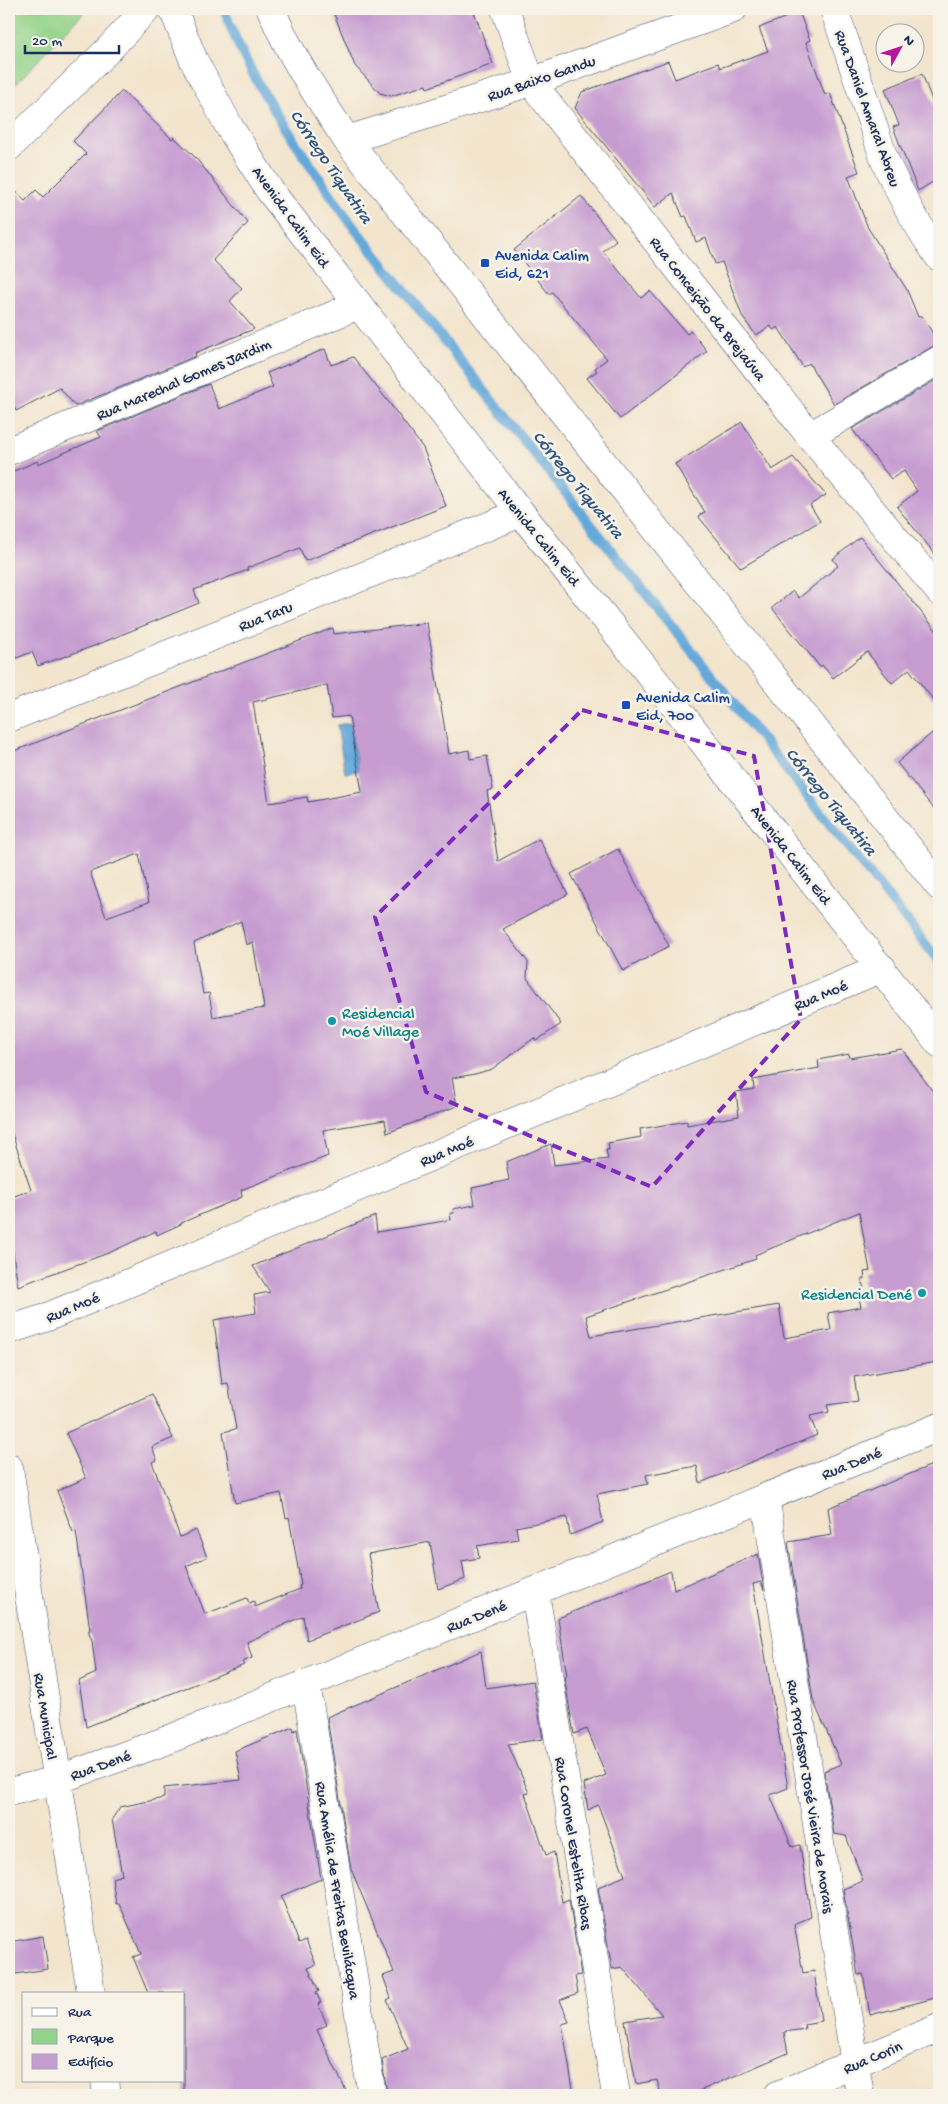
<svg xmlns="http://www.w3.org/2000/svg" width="948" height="2104" font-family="'Gochi Hand',sans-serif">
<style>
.green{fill:#93d389;stroke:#578174}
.water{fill:#65a9da;stroke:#406c9c}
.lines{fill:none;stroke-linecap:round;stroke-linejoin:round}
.stream{stroke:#65a9da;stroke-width:10}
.building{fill:#c69cd1;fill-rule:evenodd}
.street-casing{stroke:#3b4a6f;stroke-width:29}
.primary-casing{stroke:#3b4a6f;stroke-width:29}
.street{stroke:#fff;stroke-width:28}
.primary{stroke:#fff;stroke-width:28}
.marked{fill:none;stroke:#7b2cbf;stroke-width:4;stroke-dasharray:10 6;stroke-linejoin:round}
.transit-dot{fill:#1a4fb4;stroke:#f7f3e8;stroke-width:2}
.culture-dot{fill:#0f9aa8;stroke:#f7f3e8;stroke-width:2}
.labels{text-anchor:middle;stroke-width:5;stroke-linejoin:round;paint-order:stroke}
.street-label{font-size:16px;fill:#1b2f5e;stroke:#f7f3e8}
.transit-label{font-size:16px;fill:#164399;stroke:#f7f3e8;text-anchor:start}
.culture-label{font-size:16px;fill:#0d838f;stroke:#f7f3e8;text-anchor:start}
.water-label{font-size:18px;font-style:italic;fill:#315483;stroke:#f7f3e8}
</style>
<rect width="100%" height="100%" fill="#f7f3e8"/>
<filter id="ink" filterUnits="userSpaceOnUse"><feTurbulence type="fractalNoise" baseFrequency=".02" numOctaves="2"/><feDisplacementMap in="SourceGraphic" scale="10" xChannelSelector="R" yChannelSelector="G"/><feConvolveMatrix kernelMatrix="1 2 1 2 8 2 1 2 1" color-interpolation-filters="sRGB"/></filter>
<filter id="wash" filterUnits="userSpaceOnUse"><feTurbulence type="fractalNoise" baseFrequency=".0096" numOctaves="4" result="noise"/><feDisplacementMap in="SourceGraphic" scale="20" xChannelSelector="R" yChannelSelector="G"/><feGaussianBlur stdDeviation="1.12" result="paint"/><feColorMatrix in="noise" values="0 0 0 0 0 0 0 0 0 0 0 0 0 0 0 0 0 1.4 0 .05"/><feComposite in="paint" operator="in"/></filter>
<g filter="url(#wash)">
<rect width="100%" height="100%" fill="#f3e5cd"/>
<path class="green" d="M9 9H87L9 91Z"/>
<path class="water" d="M350 723 358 771 345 773 337 725Z"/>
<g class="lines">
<path class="stream" d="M224 9C250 85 306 158 352 225L939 961"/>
</g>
<g id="blocks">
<g class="building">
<path d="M332 9H473L493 64 427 88 426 85 391 96 380 93 355 66Z"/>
<path d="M799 12 810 40 806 42 825 95 830 93 859 172 848 176 868 228 907 290 918 317 922 316 939 343 834 404 809 363 803 367 778 327 773 330 771 326 756 335 743 318 722 262 715 264 706 238 696 242 686 216 683 217 673 193 655 207 575 108 582 92 668 61 675 79 718 63 720 68 768 51 759 28Z"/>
<path d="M922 74 939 118V178L918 191 893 127 899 125 885 89Z"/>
<path d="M122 91 172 139 174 137 195 157 248 223 213 260 242 288 230 301 254 329 195 353 196 356 75 406 60 388 16 411 9 398V184L25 201 36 190 43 197 86 154 73 141Z"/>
<path d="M581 196 616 240 603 251 641 298 650 291 687 334 691 331 707 351 620 419 587 378 597 371 595 368 607 359 552 292 549 294 514 250Z"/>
<path d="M325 349 331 365 353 357 391 405 423 448 446 506 305 561 300 548 247 568 248 570 194 590 199 603 94 646 38 666 32 652 9 661V473L38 461V464L101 437 97 431 209 384 219 409 273 387 267 373Z"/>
<path d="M939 378V559L897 507 917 491 904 471 891 479 852 429Z"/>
<path d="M742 422 772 470 793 457 826 495 810 505 820 521 741 568 698 516 705 512 675 464Z"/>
<path d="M860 537 939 634V707L909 669 892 683 867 652 833 678 822 665 820 667 772 608 793 591 799 598 838 566 833 559Z"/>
<path d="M427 623 449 754 469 750 470 759 487 756 493 789 487 791 498 861 539 839 568 894 503 929 528 962 527 978 561 1024 536 1041 534 1038 492 1069 475 1074 452 1078 457 1106 387 1133 385 1120 323 1130 328 1156 241 1190 242 1197 181 1223V1224L157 1235 156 1231 111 1252 18 1286 9 1227V1198L31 1190 9 1125V753L333 628 334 634ZM327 685 332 718 349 716 362 792 308 802 307 797 269 803 253 702ZM139 854 149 902 106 917 90 872ZM241 921 246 945 253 942 264 1008 213 1017 209 993 203 994 194 943Z"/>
<path d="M939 727V815L897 763Z"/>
<path d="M618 849 669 946 623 971 571 874Z"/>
<path d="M902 1049 939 1100V1345L934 1346 937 1362 854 1377 858 1401 827 1405 829 1412 810 1416 817 1435 700 1483 697 1466 646 1475 648 1484 597 1494 603 1522 570 1535 567 1517 516 1527 518 1539 477 1546 479 1558 462 1561 465 1579 438 1589 430 1542 368 1554 379 1612 307 1640 303 1616 247 1642 252 1658 242 1662 244 1665 86 1727 79 1681 96 1673 92 1641 88 1631 90 1630 76 1531 73 1532 57 1491 86 1478 66 1433 152 1394 173 1438 152 1447 157 1460 152 1462 180 1537 196 1530 207 1557 186 1566 205 1614 247 1598 249 1603 254 1601 255 1607 300 1589 299 1586 301 1585 289 1517 286 1518 281 1493 235 1503 223 1432 236 1429 228 1383 222 1384 214 1320 256 1313 254 1295 270 1292 253 1266 375 1216 377 1232 451 1220 450 1213H454L453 1209 475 1205 472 1188 509 1180 506 1162 551 1144 554 1165 608 1159 606 1150H609L608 1143 641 1137 640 1129 687 1121V1125L739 1116 736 1092 754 1089 753 1080 819 1068 818 1060 849 1054 850 1058ZM859 1212 870 1271 864 1272 865 1279H862L864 1292 858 1293 861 1307 828 1313 831 1330 784 1338 779 1305 591 1336 586 1316 756 1259 755 1255Z"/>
<path d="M939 1462V1997L870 2015 863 1974 858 1975 843 1889 863 1881 846 1836 834 1834 824 1771 841 1764 813 1700 788 1542 832 1535 828 1508Z"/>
<path d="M758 1554 764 1590 761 1582 753 1584 788 1788 770 1795 792 1847 800 1845 811 1917 794 1924 803 1973 814 1971 821 2021 804 2024 805 2029 784 2032 788 2053 690 2095H661L657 2080 636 2084 625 2021 662 2015 622 1967 612 1969 598 1887 625 1876 598 1805 588 1810 584 1784 606 1775 587 1729 574 1734 564 1676H567L558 1618 671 1571 674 1590Z"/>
<path d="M481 1651 486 1688 533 1681 543 1739 508 1744 529 1793 525 1794 546 1855 554 1852 562 1902 569 1899 581 1975 575 1976 578 1993 560 2000 569 2022 562 2024 574 2095H387L382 2060 408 2049 387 2000 391 1998 383 1976 394 1972 351 1869 327 1717Z"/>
<path d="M293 1727 294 1731 297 1729 321 1879 281 1896 299 1943 306 1940 316 1965 308 1968 319 1991 316 1992 321 2003 318 2004 327 2025 317 2030 348 2095H184V1993H148L133 1957 141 1954 119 1903 116 1904 112 1878 122 1875 112 1819 120 1807 164 1798V1788L241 1780 235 1751Z"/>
<path d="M43 1936 48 1969 9 1975V1942Z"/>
</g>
</g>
</g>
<g filter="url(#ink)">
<use href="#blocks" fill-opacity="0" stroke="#3b4a6f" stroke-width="1"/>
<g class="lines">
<g class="street-casing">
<g id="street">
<path d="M505 9 531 82 810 436 939 591"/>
<path d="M834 9 885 161C900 195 918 227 939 257"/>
<path d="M347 140 531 82 733 9"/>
<path d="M9 147 109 49 146 9"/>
<path d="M810 436 939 360"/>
<path d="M9 451 358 305"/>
<path d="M9 718 521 513"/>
<path d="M9 1330 45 1318 882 968"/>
<path d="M9 1468 91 1993"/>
<path d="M765 1497 860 2095"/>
<path d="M535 1592 616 2095"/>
<path d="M306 1684 372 2095"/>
<path d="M9 1792 57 1780 165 1741 939 1427"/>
<path d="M105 2080 107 2095"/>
<path d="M778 2095 939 2028"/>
</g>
</g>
<g class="primary-casing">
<g id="primary">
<path d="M173 9 194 61 230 128 270 191 521 513 656 682 939 1043"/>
<path d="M271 9C290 56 319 98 347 140L939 886"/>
</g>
</g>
<use href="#street" class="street"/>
<use href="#primary" class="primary"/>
</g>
</g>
<path class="marked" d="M582 710 754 756 801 1019 652 1187 426 1092 375 917Z"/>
<g class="transit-dot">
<rect x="480" y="258" width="10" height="10" rx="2.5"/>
<rect x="621" y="700" width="10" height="10" rx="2.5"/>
</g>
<g class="culture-dot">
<circle cx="332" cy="1021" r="5"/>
<circle cx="922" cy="1293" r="5"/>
</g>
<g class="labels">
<g class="street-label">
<text transform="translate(541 77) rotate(-19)" y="6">Rua Baixo Gandu</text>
<text transform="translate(869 108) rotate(70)" y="6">Rua Daniel Amaral Abreu</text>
<text transform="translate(292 216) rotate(54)" y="6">Avenida Calim Eid</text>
<text transform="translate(709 308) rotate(52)" y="6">Rua Conceição da Brejaúva</text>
<text transform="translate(183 378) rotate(-23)" y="6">Rua Marechal Gomes Jardim</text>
<text transform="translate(540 536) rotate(51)" y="6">Avenida Calim Eid</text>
<text transform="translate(265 615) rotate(-22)" y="6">Rua Taru</text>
<text transform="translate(792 854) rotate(52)" y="6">Avenida Calim Eid</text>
<text transform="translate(820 994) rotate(-23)" y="6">Rua Moé</text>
<text transform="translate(446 1150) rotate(-23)" y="6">Rua Moé</text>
<text transform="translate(72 1306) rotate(-23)" y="6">Rua Moé</text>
<text transform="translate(851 1462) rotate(-22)" y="6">Rua Dené</text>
<text transform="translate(476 1615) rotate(-22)" y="6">Rua Dené</text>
<text transform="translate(47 1716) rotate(81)" y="6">Rua Municipal</text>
<text transform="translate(100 1764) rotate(-20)" y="6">Rua Dené</text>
<text transform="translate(812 1796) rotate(81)" y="6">Rua Professor José Vieira de Morais</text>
<text transform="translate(575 1843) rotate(81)" y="6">Rua Coronel Estelita Ribas</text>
<text transform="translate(339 1890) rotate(81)" y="6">Rua Amélia de Freitas Bevilácqua</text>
<text transform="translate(872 2056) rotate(-23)" y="6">Rua Corin</text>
</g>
<g class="transit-label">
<text x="495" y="260">Avenida Calim<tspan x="495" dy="18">Eid, 621</tspan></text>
<text x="636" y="702">Avenida Calim<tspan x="636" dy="18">Eid, 700</tspan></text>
</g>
<g class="culture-label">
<text x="342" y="1018">Residencial<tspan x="342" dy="18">Moé Village</tspan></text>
<text x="912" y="1299" text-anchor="end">Residencial Dené</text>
</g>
<g class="water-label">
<text transform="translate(332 166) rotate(56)" y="6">Córrego Tiquatira</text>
<text transform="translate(579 484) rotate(51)" y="6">Córrego Tiquatira</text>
<text transform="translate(832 801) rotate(51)" y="6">Córrego Tiquatira</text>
</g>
</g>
<rect width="948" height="2104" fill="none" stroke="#f7f3e8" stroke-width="30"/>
<rect x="22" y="1992" width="162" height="90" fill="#f7f3e8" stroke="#9fa5b1"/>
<rect x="32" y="2008" width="25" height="8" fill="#ffffff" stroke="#9fa5b1"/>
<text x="68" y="2016" font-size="15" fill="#1b2f5e">Rua</text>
<rect x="32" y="2029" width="25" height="15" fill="#93d389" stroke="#9fa5b1"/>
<text x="68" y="2042" font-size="15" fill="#1b2f5e">Parque</text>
<rect x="32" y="2054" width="25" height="15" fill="#c69cd1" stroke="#9fa5b1"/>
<text x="68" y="2066" font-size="15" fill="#1b2f5e">Edifício</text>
<g transform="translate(900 48) rotate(50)"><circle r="24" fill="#f7f3e8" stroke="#9fa5b1"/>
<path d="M0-4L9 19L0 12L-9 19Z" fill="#b5179e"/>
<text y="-8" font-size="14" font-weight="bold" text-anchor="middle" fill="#1b2f5e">N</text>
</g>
<path d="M25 45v8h94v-8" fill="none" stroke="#1b2f5e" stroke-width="2.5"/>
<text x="32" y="45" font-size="15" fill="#1b2f5e" stroke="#f7f3e8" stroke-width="4" paint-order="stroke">20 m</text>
</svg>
